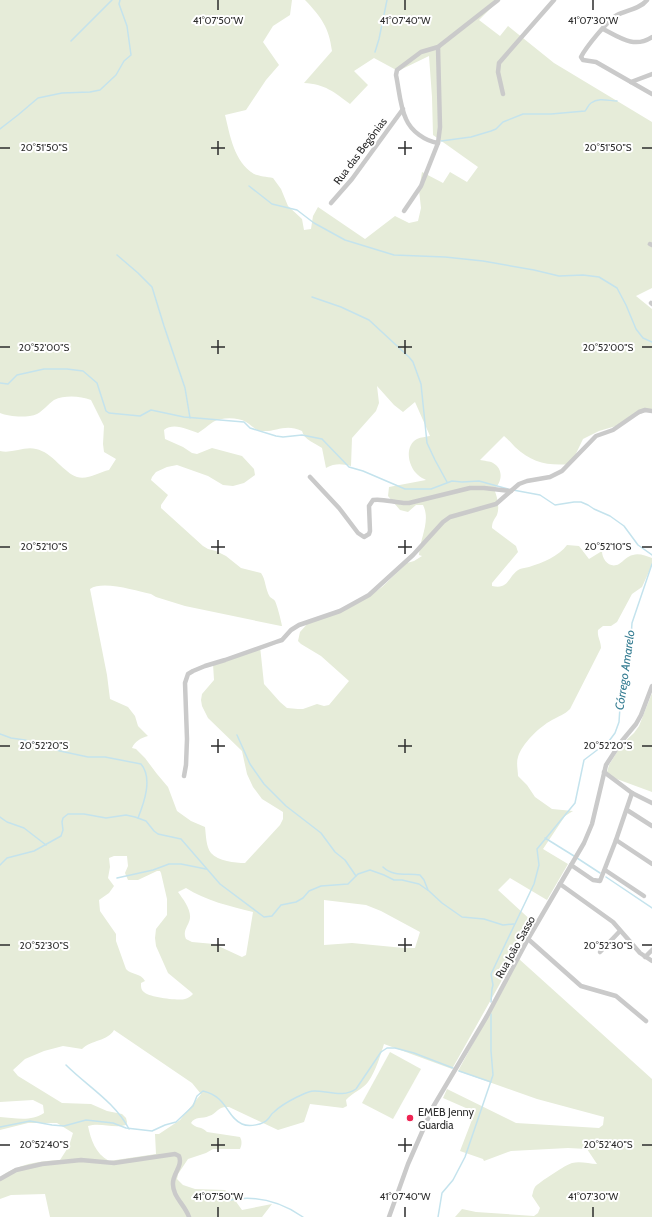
<svg xmlns="http://www.w3.org/2000/svg" width="652" height="1217" font-family="Cabin,sans-serif">
<style>
.green{fill:#e6ecd9;fill-rule:evenodd}
.lines{fill:none;stroke-linecap:round;stroke-linejoin:round}
.stream{stroke:#c4e3ed;stroke-width:1.5}
.minor{stroke:#cacaca;stroke-width:4.5}
.ticks{fill:none;stroke:#2d2d2d;stroke-width:1.5}
.poi-dot{fill:#ef2453;stroke:#fff;stroke-width:1.5}
.labels{text-anchor:middle;stroke-width:4;stroke-linejoin:round;paint-order:stroke}
.street-label{font-size:11px;fill:#2d2d2d;stroke:#fff}
.poi-label{font-size:11px;fill:#2d2d2d;stroke:#fff;text-anchor:start}
.water-label{font-size:12px;font-style:italic;fill:#377e93;stroke:#fff}
.ticks-label{font-size:10px;text-anchor:middle;fill:#2d2d2d;stroke:#fff;stroke-width:4;stroke-linejoin:round;paint-order:stroke}
</style>
<rect width="100%" height="100%" fill="#fff"/>
<g class="green">
<path d="M0 0H292L290 15 273 26 263 42 279 65 266 80 246 110 225 115C230 135 234 162 254 174 259 176 267 177 273 178L281 189 288 206 302 219 304 230 311 229 313 216 318 207 365 239 395 216 409 223 418 221 421 208 419 190 422 172 443 183 450 172 467 182 478 167 433 135 432 97 429 56 398 71 374 58 354 71 368 85 350 104C334 92 325 84 304 83L332 51C329 27 321 17 305 0H499L479 20 500 36 508 26 554 63 652 122V288L636 296 652 309V409H650L616 426 599 431 583 439 571 464C548 466 532 463 515 447 511 443 508 439 504 436L480 460C484 461 490 461 493 463 504 469 502 483 494 489 497 496 500 507 497 515 494 520 492 522 492 528L516 546 518 552 492 583V586C510 590 507 576 520 569 522 568 526 568 529 567 542 563 559 556 567 545L579 546 589 559 602 551C602 560 610 569 619 564 624 561 627 556 633 555 639 553 646 556 652 558V565L642 587 632 594 617 622 611 626H603L598 630C597 637 601 641 601 648L570 709C564 715 559 716 552 720 539 727 522 744 518 757 516 763 518 770 518 776L527 785 535 797 552 809 573 811 565 816 543 849 568 864 547 900 510 878 498 890 534 923 452 1069 384 1044C380 1056 376 1071 368 1082 363 1089 352 1093 346 1100L347 1106 343 1108 310 1104 304 1122 278 1130 229 1107C217 1106 218 1113 209 1116 202 1119 195 1116 191 1123 196 1129 202 1126 207 1132L240 1137C242 1141 242 1144 240 1149H213L206 1153 188 1159 178 1174 177 1179 183 1185 195 1189 225 1190 232 1196 242 1210 272 1204 262 1217H50L45 1194 11 1195 0 1199V1177C18 1164 38 1161 60 1160L69 1146 73 1133 57 1123H28L0 1130V1117C15 1118 31 1122 44 1113L43 1105 33 1100 0 1102V451C12 454 24 446 36 449 52 452 64 473 77 477 88 480 99 472 109 470L116 459 104 452 103 444 104 426 91 400C80 396 65 395 54 400 48 404 43 411 37 414 28 418 9 417 0 413ZM377 386 394 405 403 412 415 402 430 436C426 437 421 437 417 439 404 446 408 467 418 475 420 477 424 479 426 480L389 487 388 496 400 510 408 512 416 505H423C431 521 420 538 419 555L422 556 414 561 407 563 382 587 368 597 308 623 300 632 298 641 301 644 321 656 349 681 329 705 324 706 317 704 303 709H298L287 708 280 702 264 684 260 646 213 664 214 680 202 694 201 700 202 706 208 718 242 751 247 774 253 787 262 799 283 812V819L280 825 245 863C235 863 218 861 211 853 206 847 206 835 205 827L191 821 177 811 168 787 157 774 145 758 136 749 132 748C135 741 141 738 148 736L138 726 135 716 128 707 110 699 107 675 90 589C103 580 136 591 151 594L156 597 185 606 281 626H282C281 620 277 605 275 601 274 599 271 598 270 597 265 589 266 580 261 573L241 568 226 556 216 551 208 549 203 546 161 508V505L168 495 151 480 152 477 156 472 167 467 177 465 208 476 223 485 233 486 244 483 255 475 254 469 242 456 212 448 197 454 192 453 183 447 165 439 164 430C174 422 188 430 198 433 203 430 207 426 213 422 221 417 238 417 246 422 252 425 255 431 262 431 277 432 285 423 302 431 304 440 315 443 322 448L326 468C335 463 342 464 351 466L352 438 376 411 379 403ZM114 856H127L128 866 125 873 128 880H138L157 871H160L161 873 167 899V915L156 929 155 938 156 946 168 973 191 992 193 994C190 997 188 998 185 999 178 1001 148 997 144 992 141 990 141 987 141 983L145 981C141 973 131 975 126 969L116 941V934L100 911 99 900 109 893 114 886 108 878 110 867 109 858ZM186 888C204 900 232 907 253 912L246 955 242 957 214 944 192 942 186 939C182 930 189 926 190 918 191 909 183 899 178 892ZM324 900 366 905 381 911 420 932 415 948H404L352 943 324 945ZM114 1030 192 1083 201 1094 180 1120 159 1134H155L156 1154 109 1161C95 1153 91 1140 88 1126 101 1122 113 1129 126 1125L127 1122 126 1118 122 1114 107 1111 91 1104 62 1103 18 1076 13 1070 25 1059 44 1051 63 1046 82 1049C91 1040 108 1041 114 1030Z"/>
<path d="M652 693V792L614 778 607 772 609 765 622 744 634 733 639 726Z"/>
<path d="M519 959 652 1079V1217H455L462 1209 476 1212 534 1216 538 1213 540 1208 532 1196C533 1193 533 1190 535 1187 538 1183 567 1164 572 1163 581 1161 589 1164 597 1164L587 1149 568 1148 511 1151 484 1161 483 1159 460 1151 475 1112 443 1098 447 1089 516 1123 599 1128 603 1125 604 1117 537 1099 458 1071Z"/>
<path d="M390 1052 421 1069 393 1119 362 1103Z"/>
</g>
<g class="lines">
<g class="stream">
<path d="M71 41 112 0"/>
<path d="M375 52 379 39 387 0"/>
<path d="M0 129 18 115 38 98 62 93 90 92 100 90 116 75 124 61 131 55 127 26 119 4 120 0"/>
<path d="M441 141 471 137 491 131 496 129 503 122 523 114H551L585 111C587 109 588 105 591 103 599 97 609 101 617 101"/>
<path d="M249 186 272 204 297 210 314 223 345 240 394 255 445 257 483 261 534 270 559 276 583 275 599 277 617 288 626 305 636 329 643 338 652 342"/>
<path d="M117 255 138 273 152 287 164 326 185 388 190 418"/>
<path d="M312 297 341 307 369 320 409 357 413 362 421 384 427 443 435 460 447 482"/>
<path d="M0 383 8 384 17 375 44 369H67L83 371 97 383 106 411 109 413 140 416 151 410 184 417 244 422 250 428 276 436 283 437 302 435 322 439 349 467 363 471 405 489H431L452 481 462 482 479 481 508 489"/>
<path d="M513 490 540 495 555 505 574 502H581L588 505 594 509 610 516 624 526 638 545 652 555"/>
<path d="M0 734 11 738 25 740 60 751 88 757H105L141 764C153 778 144 803 138 818"/>
<path d="M237 735 250 764 264 784 286 806 321 833 335 852 345 860 356 876"/>
<path d="M0 817 7 822 24 828 46 845"/>
<path d="M545 838 574 856"/>
<path d="M577 858 600 873"/>
<path d="M0 865 7 858 34 851 61 836 63 830 62 822 63 818 68 814H84L106 818 126 815 135 817 146 821 154 831 158 834 181 839 220 884 264 917 272 916 281 905 296 902 303 898 309 891 321 886 348 884 358 874 370 870 384 875 394 880H402L419 884 429 891 442 903 462 917 484 919 503 925 514 924"/>
<path d="M383 867C393 877 407 873 420 875L424 880 428 890"/>
<path d="M606 877 652 908"/>
<path d="M117 878 153 870 169 864H181L206 869"/>
<path d="M491 1002 492 989 493 985 491 974 534 884 539 865 537 849 575 803 584 760 609 741 615 733 619 722 620 707 626 687 629 665 632 623 652 564"/>
<path d="M66 1065C87 1086 115 1102 129 1129"/>
<path d="M459 1071 491 1082"/>
<path d="M0 1127 30 1121 52 1125 64 1126 86 1120 113 1123 126 1128 152 1131 165 1125 176 1122 193 1106 197 1096 203 1091C228 1097 226 1117 242 1124 249 1127 263 1125 268 1119 270 1117 271 1114 274 1112 280 1106 289 1101 297 1097 302 1095 308 1091 314 1091 329 1091 343 1098 356 1089L381 1052 387 1048H395L414 1053 453 1068"/>
<path d="M230 1200C256 1195 281 1202 303 1217"/>
<path d="M438 1217 442 1193 453 1180 465 1157 493 1075 491 1051V1014"/>
</g>
<g class="minor">
<path d="M647 0C640 9 627 10 617 15 608 20 586 47 581 57L583 60 596 62 652 94"/>
<path d="M603 29C619 37 634 49 652 37"/>
<path d="M631 82 652 74"/>
<path d="M503 94 498 72 499 63 554 0"/>
<path d="M438 143C425 141 411 131 406 119 400 107 399 89 396 75L397 70 421 52 438 47 498 0"/>
<path d="M331 203 352 179 403 109"/>
<path d="M404 211 421 186 438 143 440 127 438 47"/>
<path d="M650 244 652 245"/>
<path d="M651 303 652 304"/>
<path d="M310 477 339 508 358 533 364 537 369 534 370 531 369 506 373 500C384 498 397 504 409 503L470 488H484L511 491"/>
<path d="M604 772 632 793 652 803"/>
<path d="M184 776 186 765 187 739 185 683 188 674 193 671 205 666 225 660 276 642 282 640 291 630 299 625 340 611 369 595 413 555 443 522 450 517 496 504 519 484 527 481 550 477 562 471 596 436 613 430 639 412 645 410 652 411"/>
<path d="M627 810 652 826"/>
<path d="M616 840 652 864"/>
<path d="M571 865 593 880 600 881 616 840 632 793"/>
<path d="M605 870 644 896"/>
<path d="M560 884 613 922 640 953 652 961"/>
<path d="M528 939 581 986 616 996 646 1021"/>
<path d="M600 952 620 931"/>
<path d="M645 957 652 950"/>
<path d="M0 1179 16 1170 42 1164 81 1160 114 1163 175 1154 179 1156C183 1166 173 1173 173 1183 172 1196 185 1205 189 1217"/>
<path d="M389 1217 408 1164 433 1107 487 1016 528 939 584 843 592 824 606 765 621 742 636 724 641 715 652 686"/>
</g>
</g>
<path class="ticks" d="M218 0V10M405 0V10M593 0V10M218 141V155M405 141V155M0 148H10M211 148H225M398 148H412M642 148H652M218 340V354M405 340V354M0 347H10M211 347H225M398 347H412M642 347H652M218 540V554M405 540V554M0 547H10M211 547H225M398 547H412M642 547H652M218 739V753M405 739V753M0 746H10M211 746H225M398 746H412M642 746H652M218 938V952M405 938V952M0 945H10M211 945H225M398 945H412M642 945H652M218 1138V1152M405 1138V1152M0 1145H10M211 1145H225M398 1145H412M642 1145H652M218 1207V1217M405 1207V1217M593 1207V1217"/>
<circle class="poi-dot" cx="410" cy="1118" r="4"/>
<g class="labels">
<g class="street-label">
<text transform="translate(360 151) rotate(-53)" y="4">Rua das Begônias</text>
<text transform="translate(515 947) rotate(-61)" y="4">Rua João Sasso</text>
</g>
<g class="poi-label">
<text x="418" y="1116">EMEB Jenny<tspan x="418" dy="13">Guardia</tspan></text>
</g>
<g class="water-label">
<text transform="translate(625 670) rotate(-82)" y="4">Córrego Amarelo</text>
</g>
</g>
<g class="ticks-label">
<text x="218" y="24">41°07'50"W</text>
<text x="405" y="24">41°07'40"W</text>
<text x="593" y="24">41°07'30"W</text>
<text x="44" y="151">20°51'50"S</text>
<text x="608" y="151">20°51'50"S</text>
<text x="44" y="351">20°52'00"S</text>
<text x="608" y="351">20°52'00"S</text>
<text x="44" y="550">20°52'10"S</text>
<text x="608" y="550">20°52'10"S</text>
<text x="44" y="749">20°52'20"S</text>
<text x="608" y="749">20°52'20"S</text>
<text x="44" y="949">20°52'30"S</text>
<text x="608" y="949">20°52'30"S</text>
<text x="44" y="1148">20°52'40"S</text>
<text x="608" y="1148">20°52'40"S</text>
<text x="218" y="1200">41°07'50"W</text>
<text x="405" y="1200">41°07'40"W</text>
<text x="593" y="1200">41°07'30"W</text>
</g>
</svg>
